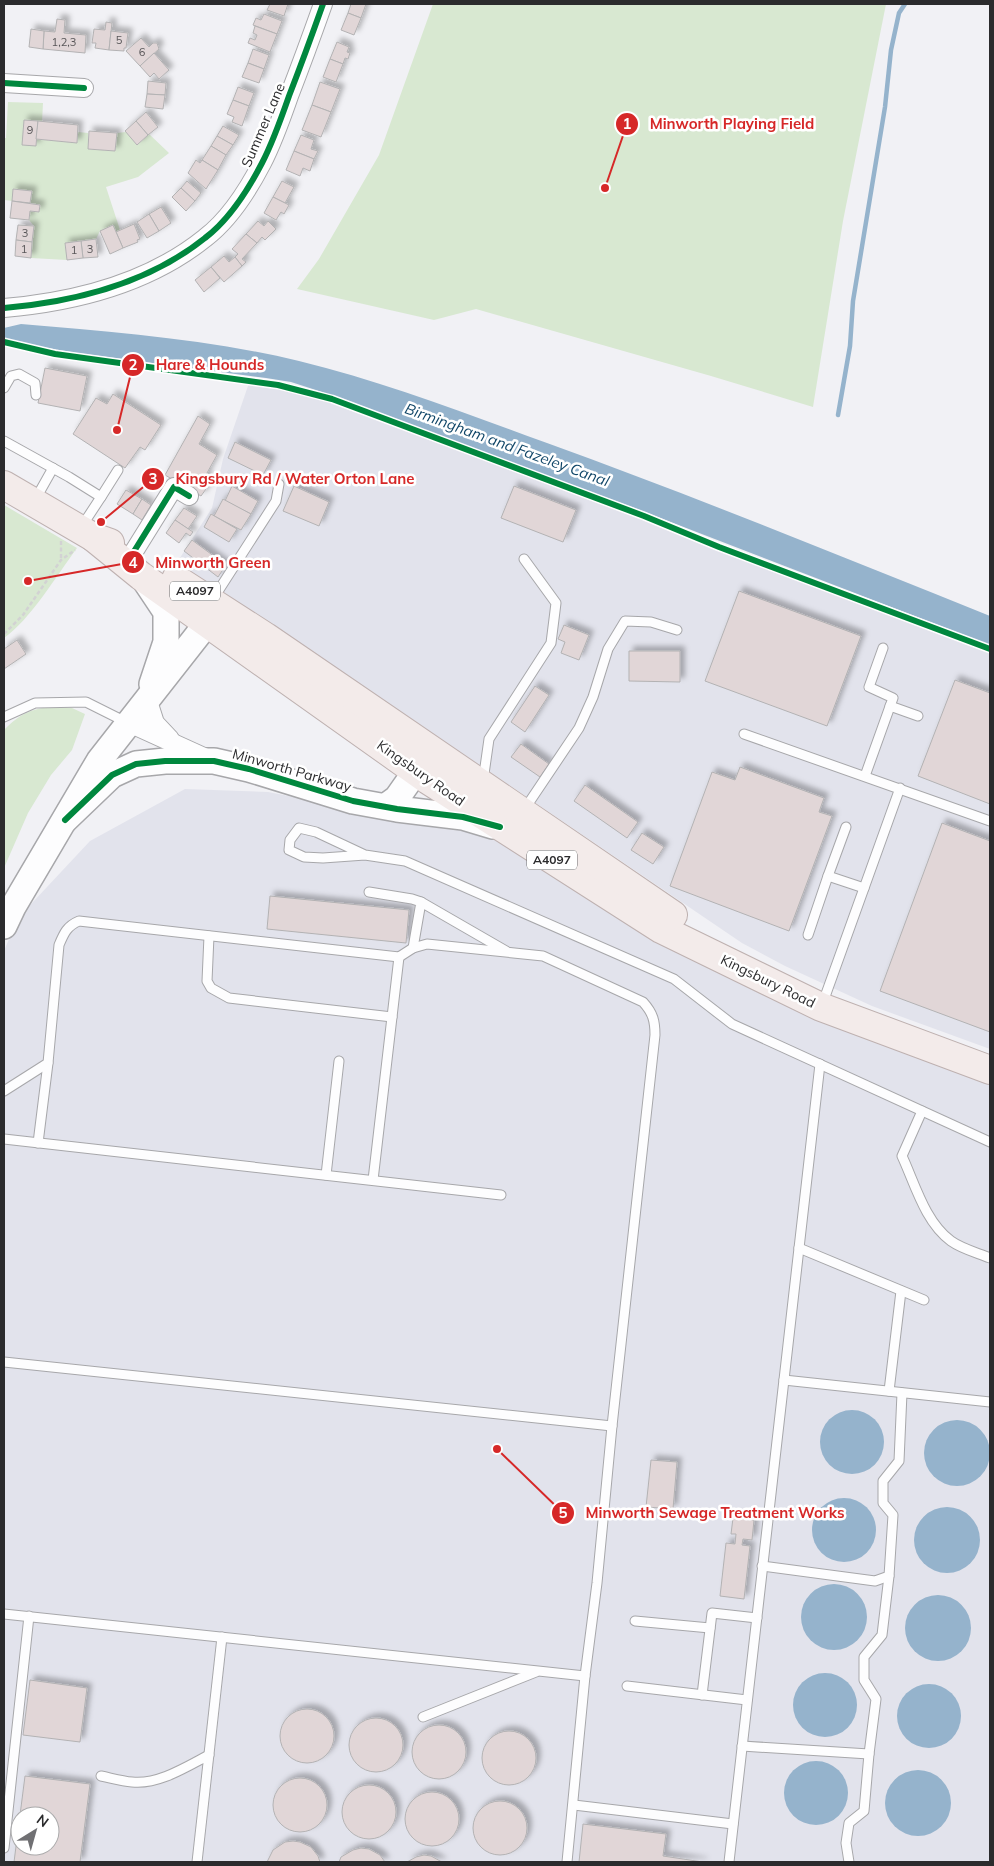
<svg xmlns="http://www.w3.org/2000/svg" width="994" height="1866" font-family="Mulish,sans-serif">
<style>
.built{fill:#e2e3ec;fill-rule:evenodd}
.green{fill:#d8e8d1}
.water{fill:#95b3cc}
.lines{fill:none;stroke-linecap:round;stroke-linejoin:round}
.stream{stroke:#95b3cc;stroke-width:4.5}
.building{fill:#e1d6d7;stroke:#b3b2b3;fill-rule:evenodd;filter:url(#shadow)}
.lane-casing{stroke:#a7a7aa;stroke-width:11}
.street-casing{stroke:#a7a7aa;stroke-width:20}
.secondary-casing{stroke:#a7a7aa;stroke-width:28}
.primary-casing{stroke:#beb1b0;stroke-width:30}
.path{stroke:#d2d2d3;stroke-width:2.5;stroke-dasharray:4 2.5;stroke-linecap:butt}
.lane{stroke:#fdfdfe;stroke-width:9}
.street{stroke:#fdfdfe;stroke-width:18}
.secondary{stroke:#fdfdfe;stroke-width:25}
.primary{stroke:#f3ebea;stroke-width:28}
.cycleway-casing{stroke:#fff;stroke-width:9}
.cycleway{stroke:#00873e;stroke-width:6}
.labels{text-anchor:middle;stroke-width:5;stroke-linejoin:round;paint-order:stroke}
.number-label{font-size:11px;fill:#585658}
.shield{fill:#fff;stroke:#6b6b6c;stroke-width:1}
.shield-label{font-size:12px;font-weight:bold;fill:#2b2b2d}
.street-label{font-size:14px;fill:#2b2b2d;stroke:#fff}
.water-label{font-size:15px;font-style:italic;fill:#0f4567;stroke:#fff}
.leader{fill:none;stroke:#d62828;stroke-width:2}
.callout-dot{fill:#d62828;stroke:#fff;stroke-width:2}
.mark-label{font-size:15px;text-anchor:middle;font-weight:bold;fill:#fff}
.callout-label{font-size:15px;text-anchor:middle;font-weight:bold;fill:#d62828;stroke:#fff;stroke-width:5;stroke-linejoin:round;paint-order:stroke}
</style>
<defs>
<filter id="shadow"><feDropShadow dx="4.5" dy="-4.5" stdDeviation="2.5" flood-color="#0004"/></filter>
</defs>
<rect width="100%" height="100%" fill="#f1f1f5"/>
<g class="built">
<path d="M250 380 301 390 359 409 644 516 719 547 990 649V1049L872 1006 785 966 742 943 306 647 226 594 176 564 212 508 223 459Z"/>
<path d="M185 789 268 792 362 810 465 821 599 906 816 1015 990 1082V1862H4V951L18 918 90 841ZM20 1816H50V1846H20Z"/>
</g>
<g class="green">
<path d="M433 4H886L843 221 813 407 711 376 476 309 434 320 297 289 319 259 379 155Z"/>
<path d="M8 102 43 103 42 122 36 139 77 143 78 132 88 133V149L115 151 117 133 126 132 137 145 149 134 169 153 138 177 106 187 120 230 116 232 113 226 100 231 96 239 65 243 67 260 31 258 34 226 29 220 30 211 39 212 40 205 30 203 31 191 14 189 12 201 4 200V138H6Z"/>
<path d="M4 505 77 548C57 575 30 620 4 638Z"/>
<path d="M53 706 72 708 85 714 72 750 51 775 28 813 4 868V730C21 713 29 710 53 706Z"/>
</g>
<g class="water">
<path d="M21 324C113 332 209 339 299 361 384 382 465 413 547 443 696 497 843 557 990 616V645L637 509 319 391 291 382 266 378 77 353 24 344 4 338V328Z"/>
<circle cx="852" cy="1442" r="32"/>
<circle cx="957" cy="1453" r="33"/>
<circle cx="844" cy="1530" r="32"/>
<circle cx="947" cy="1540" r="33"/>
<circle cx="834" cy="1617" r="33"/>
<circle cx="938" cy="1628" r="33"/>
<circle cx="825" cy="1705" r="32"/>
<circle cx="929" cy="1716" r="32"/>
<circle cx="816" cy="1793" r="32"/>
<circle cx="918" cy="1803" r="33"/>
</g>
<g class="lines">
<path class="stream" d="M838 415 850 346 853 301 885 107 891 50 899 13 905 4"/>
</g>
<g class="building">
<path d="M270 4H288L284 16 267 10Z"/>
<path d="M351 4H366L361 18 348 13Z"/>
<path d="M348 13 361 18 354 35 341 30Z"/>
<path d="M264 14 282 21 277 34 253 25 256 18 261 20Z"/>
<path d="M57 19 65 20 64 33 86 35 85 53 43 49 44 31 55 32Z"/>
<path d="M106 22 112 23 109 50 95 48 96 43H92L94 29 105 30Z"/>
<path d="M255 26 277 34 270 52 248 43 250 38 255 40 257 35 253 33Z"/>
<path d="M31 29 44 31 43 49 29 47Z"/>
<path d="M111 31 128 33 126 48H124V51L109 50Z"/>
<path d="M141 38 149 47 153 43H157L159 49 140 66 126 51Z"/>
<path d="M337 42 349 47 347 52 350 53 348 59 345 58 343 64 330 59Z"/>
<path d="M253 49 269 55 264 69 248 63Z"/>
<path d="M154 53 169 70 159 79 154 73 150 77 140 66Z"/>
<path d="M330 59 343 64 336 82 323 77Z"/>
<path d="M248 63 264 69 259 83 242 77Z"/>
<path d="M148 81 166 83 165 95 147 94Z"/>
<path d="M320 82 340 89 331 112 312 105Z"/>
<path d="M238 87 254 93 249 106 233 100Z"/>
<path d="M147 94 165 95 163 109 145 107Z"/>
<path d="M233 100 249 106 242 126 232 122 234 117 227 114Z"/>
<path d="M312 105 331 112 321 137 302 130Z"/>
<path d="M146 112 158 127 148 135 136 121Z"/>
<path d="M24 120 38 121 36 146 22 145Z"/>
<path d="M38 121 78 125 77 143 36 139Z"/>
<path d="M136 121 148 135 137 145 125 131Z"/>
<path d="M223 126 239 135 233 145 217 136Z"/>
<path d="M89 131 117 133 115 151 88 149Z"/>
<path d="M301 135 314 140 311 149 318 151 314 159 294 151Z"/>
<path d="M217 136 233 145 226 155 211 146Z"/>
<path d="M211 146 226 155 218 170 202 160Z"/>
<path d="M294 151 314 159 310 171 303 168 300 176 286 170Z"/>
<path d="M196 160 200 163 202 160 218 170 206 189 188 173Z"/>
<path d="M187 181 201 193 195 201 181 188Z"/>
<path d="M282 181 294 187 285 203 273 197Z"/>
<path d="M181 188 195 201 186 211 172 197Z"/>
<path d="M13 189 32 191 30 203 12 201Z"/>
<path d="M273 197 289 205 284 214 281 212 276 220 264 213Z"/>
<path d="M12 201 40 205 39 212 30 211 29 220 10 218Z"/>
<path d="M161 207 171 223 159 231 149 214Z"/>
<path d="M149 214 159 231 147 238 137 222Z"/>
<path d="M258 221 264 226 268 221 276 229 265 240 262 237 257 243 246 234Z"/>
<path d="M134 224 140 239 137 240 138 242 123 248 116 232Z"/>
<path d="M18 225 34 226 32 242 16 240Z"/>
<path d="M113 225 123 248 110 254 100 231Z"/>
<path d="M246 234 257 243 242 259 246 262 242 266 235 257 238 254 232 249Z"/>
<path d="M96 239 98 257 83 258 81 241Z"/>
<path d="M16 240 32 242 31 258 15 256Z"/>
<path d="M81 241 83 258 67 260 65 243Z"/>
<path d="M224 256 229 262 235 257 242 266 224 282 211 267Z"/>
<path d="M211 267 220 278 204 292 195 280Z"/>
<path d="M45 368 87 376 80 411 38 403Z"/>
<path d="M113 394 161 425 145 450 140 447 125 468 73 434 96 398 107 404Z"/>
<path d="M198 416 210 424 199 444 217 455 207 473 206 489 201 496 165 475Z"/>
<path d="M235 442 271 460 263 475 228 458Z"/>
<path d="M232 486 258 501 251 514 225 501Z"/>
<path d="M294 486 329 502 319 526 283 511Z"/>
<path d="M514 486 576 510 563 542 501 518Z"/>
<path d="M126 490 142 499 133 514 117 504Z"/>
<path d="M142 499 151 505 142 520 133 514Z"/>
<path d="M223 499 251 514 241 530 214 516Z"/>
<path d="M184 508 197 516 188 529 175 520Z"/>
<path d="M211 514 237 529 229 542 204 527Z"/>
<path d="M175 520 193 532 190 536 186 533 179 543 166 533Z"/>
<path d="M192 540 226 565 218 577 184 551Z"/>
<path d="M739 591 861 636 827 726 705 681Z"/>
<path d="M564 625 589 635 579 660 561 653 565 642 558 639Z"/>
<path d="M17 640 26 654 4 669V649Z"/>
<path d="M629 651H680V682L629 681Z"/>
<path d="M955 680 990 693V804L918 776Z"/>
<path d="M535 686 549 695 525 732 511 722Z"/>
<path d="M521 744 549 764 540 777 511 757Z"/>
<path d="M740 767 824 798 819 812 832 816 789 931 670 886 712 772 735 780Z"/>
<path d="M585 785 638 822 627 838 574 801Z"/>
<path d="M942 823 990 841V1032L880 991Z"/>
<path d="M642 833 664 847 653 864 631 850Z"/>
<path d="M270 896 409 910 406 943 267 929Z"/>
<path d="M651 1460 677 1462 673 1509 646 1507Z"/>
<path d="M733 1518 754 1520 752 1540 743 1539 742 1545 750 1546 744 1599 720 1596 726 1543 735 1544 736 1534H731Z"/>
<path d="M30 1680 87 1688 80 1742 23 1735Z"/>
<circle cx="307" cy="1736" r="27"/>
<circle cx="376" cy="1745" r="27"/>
<circle cx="439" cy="1752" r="27"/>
<circle cx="509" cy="1758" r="27"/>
<path d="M25 1776 90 1784 80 1862H14ZM20 1816H50V1846H20Z"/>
<circle cx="300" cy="1805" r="27"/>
<circle cx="369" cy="1812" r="27"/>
<circle cx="432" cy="1819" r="27"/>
<circle cx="500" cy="1828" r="27"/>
<path d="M583 1824 666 1834 663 1856 703 1862H579Z"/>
<path d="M293 1841 300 1842 311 1847 318 1856 320 1862H267L273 1850 285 1842Z"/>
<path d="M361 1848 369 1849 380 1855 385 1862H339L341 1857 353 1850Z"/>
<path d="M424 1855 431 1856 442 1862H407L416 1857Z"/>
</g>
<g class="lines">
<g class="lane-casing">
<g id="lane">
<path d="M4 388 11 376 19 374 35 383 36 395"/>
<path d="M4 441 69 477 101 497 118 470"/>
<path d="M35 500 53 468"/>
<path d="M82 526 101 497"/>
<path d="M213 599 276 501 279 484"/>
<path d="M890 706 918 716"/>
<path d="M4 717 35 703 86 702 128 723"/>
<path d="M744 734 990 821"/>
<path d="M865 776 893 698 869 687 883 648"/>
<path d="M483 781 489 739 551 643 556 603 524 559"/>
<path d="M524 810 579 728 593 697 608 649 625 621 651 622 677 630"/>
<path d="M846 827 828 876 864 888"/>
<path d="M365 855 316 832 299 828 290 840 289 850 304 857 323 858 365 855 405 861 674 979 732 1024 990 1142"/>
<path d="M369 892 412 899 421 902 413 948"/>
<path d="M421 902 506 951"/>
<path d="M808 935 828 876"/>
<path d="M209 936 207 981 211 988 229 998 392 1017"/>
<path d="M822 1005 900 788"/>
<path d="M4 1091 48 1063 59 945C64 933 67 926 79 921L399 957 413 948 427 944 543 956 643 1002C653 1013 655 1021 655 1035L612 1426 597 1583 585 1676 567 1862"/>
<path d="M922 1111 902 1156C915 1184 925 1222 951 1241 962 1249 978 1253 990 1258"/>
<path d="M4 1139 501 1195"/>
<path d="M38 1143 48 1063"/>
<path d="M326 1175 339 1061"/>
<path d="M373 1180 399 957"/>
<path d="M799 1248 924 1300"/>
<path d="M4 1362 612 1426"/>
<path d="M784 1380 990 1402"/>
<path d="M889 1391 901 1291"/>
<path d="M762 1566 875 1581 889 1576 893 1515 883 1503V1481L899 1461 902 1393"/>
<path d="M4 1614 585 1676"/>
<path d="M635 1621 710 1628"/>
<path d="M627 1686 747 1700"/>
<path d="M702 1695 712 1613 757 1618"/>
<path d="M423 1717 536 1672"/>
<path d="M742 1746 869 1754 876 1699 864 1680V1657L882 1635 889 1576"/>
<path d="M101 1776C111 1778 122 1781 132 1782 158 1785 186 1767 209 1755"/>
<path d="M574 1805 733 1824"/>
<path d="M4 1848 29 1616"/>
<path d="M197 1862 222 1637"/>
<path d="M729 1862 820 1064"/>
<path d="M849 1862 846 1843 849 1823 864 1811 869 1754"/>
</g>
</g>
<g class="street-casing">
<g id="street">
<path d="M4 83 84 88"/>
<path d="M4 308C74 302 149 283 205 238 230 219 248 190 262 163 273 142 281 119 289 96 301 65 312 35 323 4"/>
<path d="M133 553 174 487 189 496"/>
<path d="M147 698 155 723 170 739"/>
<path d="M129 723 206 758"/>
</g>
</g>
<g class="secondary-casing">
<g id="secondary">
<path d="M146 582 166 612V642L152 684"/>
<path d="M386 806 397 798 416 771"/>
<path d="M65 820 112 775 136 764 165 761H214L249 769 353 801 397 809 463 817 493 826"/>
<path d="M4 926 13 907 99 761 219 608"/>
</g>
</g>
<g class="primary-casing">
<g id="primary">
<path d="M4 485 93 537 110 543"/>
<path d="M93 537 141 576 428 780 661 929 821 1007 990 1070"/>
<path d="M176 579 266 637 673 915"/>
</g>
</g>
<g class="path">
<path d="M61 541V560"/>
<path d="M4 634 23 615 61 560 75 550"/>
</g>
<use href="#lane" class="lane"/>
<use href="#street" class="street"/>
<use href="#secondary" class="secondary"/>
<use href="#primary" class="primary"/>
<g class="cycleway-casing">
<g id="cycleway">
<path d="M4 83 84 88"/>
<path d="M4 308C74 302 149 283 205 238 230 219 248 190 262 163 273 142 281 119 289 96 301 65 312 35 323 4"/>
<path d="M4 342 55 354 278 385 332 399 644 516 719 547 990 649"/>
<path d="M133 553 174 487 189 496"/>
<path d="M65 820 112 775 136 764 165 761H214L249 769 353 801 397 809 463 817 500 827"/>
</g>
</g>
<use href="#cycleway" class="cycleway"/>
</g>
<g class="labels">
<g class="number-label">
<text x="119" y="44">5</text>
<text x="64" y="46">1,2,3</text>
<text x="142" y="56">6</text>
<text x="30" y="134">9</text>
<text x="25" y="237">3</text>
<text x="24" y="253">1</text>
<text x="90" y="253">3</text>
<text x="74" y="254">1</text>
</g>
<g class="shield">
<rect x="170" y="581.5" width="50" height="19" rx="4"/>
<rect x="527" y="850.5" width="50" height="19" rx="4"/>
</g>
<g class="shield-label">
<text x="195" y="595">A4097</text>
<text x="552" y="864">A4097</text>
</g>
<g class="street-label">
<text transform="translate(263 125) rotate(-67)" y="5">Summer Lane</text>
<text transform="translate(292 770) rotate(16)" y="5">Minworth Parkway</text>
<text transform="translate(421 773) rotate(35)" y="5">Kingsbury Road</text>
<text transform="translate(768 981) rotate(26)" y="5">Kingsbury Road</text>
</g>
<g class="water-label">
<text transform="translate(507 445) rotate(20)" y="5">Birmingham and Fazeley Canal</text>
</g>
</g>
<path class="leader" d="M605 188L627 124M117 430L133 365M101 522L153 479M28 581L133 562M497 1449L563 1513"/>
<g class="callout-dot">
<circle cx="605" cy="188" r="5"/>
<circle cx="117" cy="430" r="5"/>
<circle cx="101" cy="522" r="5"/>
<circle cx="28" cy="581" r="5"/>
<circle cx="497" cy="1449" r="5"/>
<circle cx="627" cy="124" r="12"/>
<circle cx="133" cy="365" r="12"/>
<circle cx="153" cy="479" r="12"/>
<circle cx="133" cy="562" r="12"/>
<circle cx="563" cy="1513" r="12"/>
</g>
<g class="mark-label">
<text x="627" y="129">1</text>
<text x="133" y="370">2</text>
<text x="153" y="484">3</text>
<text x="133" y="568">4</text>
<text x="563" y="1518">5</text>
</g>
<g class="callout-label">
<text x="732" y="129">Minworth Playing Field</text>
<text x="210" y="370">Hare &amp; Hounds</text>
<text x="295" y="484">Kingsbury Rd / Water Orton Lane</text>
<text x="213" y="568">Minworth Green</text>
<text x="715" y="1518">Minworth Sewage Treatment Works</text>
</g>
<rect width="994" height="1866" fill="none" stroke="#2b2b2d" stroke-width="10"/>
<g transform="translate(35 1831) rotate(37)"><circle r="24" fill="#ffffff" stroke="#aaaaab"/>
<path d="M0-4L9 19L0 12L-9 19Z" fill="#707073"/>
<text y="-8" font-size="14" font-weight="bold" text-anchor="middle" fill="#2b2b2d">N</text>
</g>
</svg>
